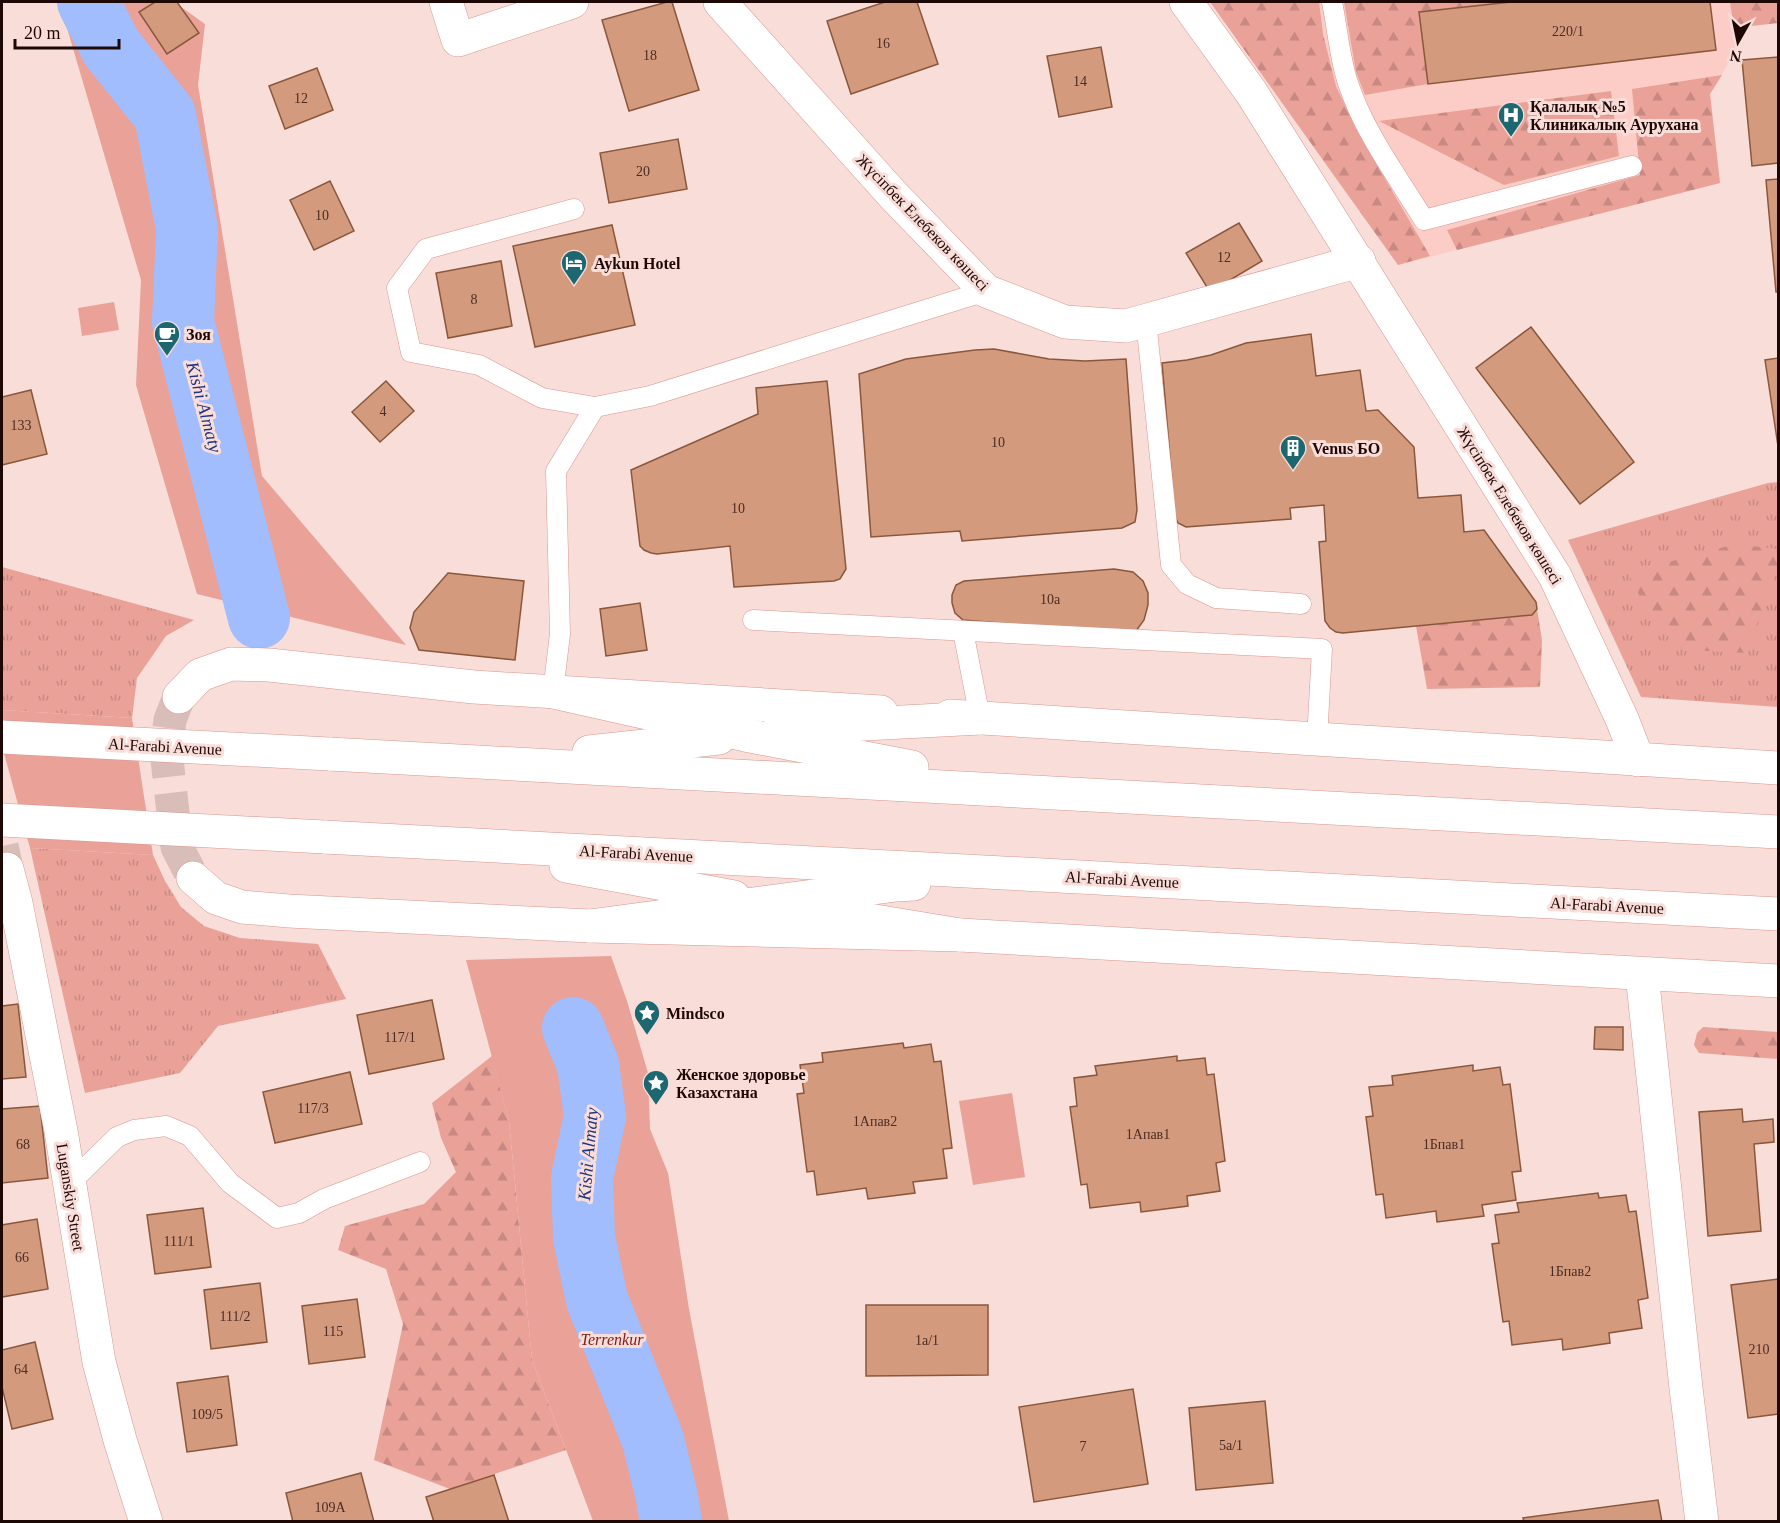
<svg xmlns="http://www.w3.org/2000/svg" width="1780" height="1523" font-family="'Times New Roman',serif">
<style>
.built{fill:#fccdc7}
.grass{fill:url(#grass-tufts)}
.forest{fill:url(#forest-firs)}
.park{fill:#e9a198}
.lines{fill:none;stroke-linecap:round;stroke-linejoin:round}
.river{stroke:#a2bdfe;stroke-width:62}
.building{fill:#d39a7e;stroke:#8a573c;stroke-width:1.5}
.secondary-tunnel{stroke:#d8bdb9;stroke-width:33;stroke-dasharray:33 16;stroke-linecap:butt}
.lane-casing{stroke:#d8978f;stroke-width:21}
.street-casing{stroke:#d8978f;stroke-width:34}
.secondary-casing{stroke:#d8978f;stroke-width:34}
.primary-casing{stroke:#d8978f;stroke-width:34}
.lane{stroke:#fff;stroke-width:20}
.street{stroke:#fff;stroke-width:33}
.secondary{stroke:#fff;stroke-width:33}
.primary{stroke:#fff;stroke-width:33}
.primary-bridge-casing{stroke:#d8978f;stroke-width:34;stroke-linecap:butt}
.primary-bridge{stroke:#fff;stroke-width:33}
.labels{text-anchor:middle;stroke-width:6;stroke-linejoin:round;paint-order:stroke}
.number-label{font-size:14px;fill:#4b2c24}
.poi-label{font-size:16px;font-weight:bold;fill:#1e0806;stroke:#f9ddd9;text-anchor:start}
.street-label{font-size:16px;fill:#1e0806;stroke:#f9ddd9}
.park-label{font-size:16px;font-style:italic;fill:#7e221d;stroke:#f9ddd9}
.water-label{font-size:18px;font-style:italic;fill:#1e347e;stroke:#f9ddd9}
</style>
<defs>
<pattern id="grass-tufts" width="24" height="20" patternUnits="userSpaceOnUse" patternTransform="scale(1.5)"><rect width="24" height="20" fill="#e9a198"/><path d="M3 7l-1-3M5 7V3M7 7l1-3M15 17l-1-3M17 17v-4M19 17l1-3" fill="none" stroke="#c78982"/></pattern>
<pattern id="forest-firs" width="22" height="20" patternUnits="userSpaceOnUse" patternTransform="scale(1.5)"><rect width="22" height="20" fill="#e9a198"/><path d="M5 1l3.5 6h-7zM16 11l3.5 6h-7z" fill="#c78982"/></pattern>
</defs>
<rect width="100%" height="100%" fill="#f9ddd9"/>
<path class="built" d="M1210 2H1778V23L1751 26 1710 94 1720 183 1398 265Z"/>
<g class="grass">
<path d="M1778 482V707L1641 697 1568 540 1768 483Z"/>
<path d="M2 567 194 620 166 636 137 678 132 718 2 710Z"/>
<path d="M30 848 153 855 165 881 181 907 204 926 240 938 318 944 346 999 218 1026 180 1073 85 1093Z"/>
</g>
<g class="forest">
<path d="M1210 2H1319L1323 34 1336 86 1356 129 1430 256 1398 265Z"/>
<path d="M1344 2H1511L1419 12 1428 84 1365 95 1356 72Z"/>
<path d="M1730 2H1778V23L1751 26 1737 49Z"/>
<path d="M1722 75 1710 94 1720 183 1457 250 1447 230 1640 175 1632 89Z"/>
<path d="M1611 91 1619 156 1504 185 1379 121Z"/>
<path d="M1735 544 1778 549V569L1746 653 1689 650 1647 611 1628 573Z"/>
<path d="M1537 609 1542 640 1540 687 1427 689 1416 626 1532 615Z"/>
<path d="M1703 1027 1778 1032V1059L1699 1053 1694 1045 1697 1033Z"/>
<path d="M492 1056 509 1121 532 1360 566 1450 450 1489 374 1460 403 1324 386 1269 338 1250 345 1226 424 1204 456 1172 441 1138 432 1103Z"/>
</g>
<g class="park">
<path d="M63 2H174L205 24 198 85 262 476 406 645 197 594 136 385 141 280 67 28Z"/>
<path d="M114 302 119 330 82 336 78 308Z"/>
<path d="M2 710 132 718 153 855 30 848 2 746Z"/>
<path d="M611 956 627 1001 648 1073 650 1129 668 1173 689 1309 729 1521H593L532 1360 509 1121 466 960Z"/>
<path d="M1012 1093 1025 1177 973 1185 959 1101Z"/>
</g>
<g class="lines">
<g class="river">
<path d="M88 2 111 47 165 115 187 229 183 322 259 618"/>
<path d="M573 1028 588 1065 595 1116 582 1178 584 1238 597 1300 653 1440 666 1493 671 1522"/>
</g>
</g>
<g class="building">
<path d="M155 2H177L199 33 167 54 139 12Z"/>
<path d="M667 2H672L699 90 629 111 602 20Z"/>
<path d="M885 2H917L938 64 851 94 827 21Z"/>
<path d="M1511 2H1710L1716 50 1428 84 1419 12Z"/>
<path d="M1101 47 1112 107 1059 117 1047 56Z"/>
<path d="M1778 57V163L1752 166 1742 60Z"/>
<path d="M317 68 333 110 285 129 269 86Z"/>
<path d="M678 139 687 189 609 203 600 153Z"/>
<path d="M1778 179V292H1776L1766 180Z"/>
<path d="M330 181 354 231 314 250 290 200Z"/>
<path d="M1239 223 1262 261 1210 292 1186 253Z"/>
<path d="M612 225 635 325 535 347 513 246Z"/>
<path d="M501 261 512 326 448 338 436 273Z"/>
<path d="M1531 327 1634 462 1580 504 1476 368Z"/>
<path d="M1311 334 1316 376 1360 370 1366 411 1378 410 1414 447 1418 498 1461 495 1464 532 1484 530 1536 602 1537 609 1532 615 1343 633 1336 632 1330 628 1325 621 1319 542 1326 541 1324 505 1290 508 1291 519 1186 527 1178 523 1175 516 1162 363 1187 360 1211 355 1246 343Z"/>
<path d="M994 349 1049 359 1085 361 1126 359 1137 510 1135 522 1122 528 962 541 960 531 871 537 859 374 906 359 975 350Z"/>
<path d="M1778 358V446L1765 360Z"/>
<path d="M386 381 414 411 380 442 352 412Z"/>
<path d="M827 381 846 569 840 579 834 581 734 587 730 546 657 554 651 553 644 550 640 546 631 470 758 414 756 388Z"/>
<path d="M31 390 47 454 2 465V397Z"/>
<path d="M1114 569 1133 572 1143 581 1148 593V605L1144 620 1136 631 1124 633 963 620 955 613 952 603V595L956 585 964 581Z"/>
<path d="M448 573 524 581 515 660 419 650 410 628 414 612Z"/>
<path d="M640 603 647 650 606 656 600 609Z"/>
<path d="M432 1000 444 1059 369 1074 357 1015Z"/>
<path d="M18 1004 26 1077 2 1079V1006Z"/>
<path d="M1595 1027H1623V1050L1594 1049Z"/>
<path d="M903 1043 904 1048 931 1044 934 1062 941 1061 952 1148 943 1149 947 1178 913 1182 915 1193 868 1199 866 1188 817 1195 814 1171 807 1172 797 1094 804 1093 800 1065 823 1062 822 1053Z"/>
<path d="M1177 1056V1061L1205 1058 1207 1075 1214 1074 1225 1161 1216 1163 1220 1191 1187 1196 1188 1206 1141 1212 1140 1202 1090 1208 1087 1184 1081 1185 1070 1107 1077 1106 1074 1078 1097 1075 1095 1066Z"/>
<path d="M1473 1065V1071L1500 1067 1503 1085 1510 1084 1521 1171 1512 1172 1516 1200 1482 1205 1484 1216 1437 1222 1436 1211 1386 1218 1383 1194 1376 1195 1366 1117 1373 1116 1369 1087 1393 1085 1392 1076Z"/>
<path d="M350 1072 362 1124 275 1143 263 1092Z"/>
<path d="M40 1106 48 1178 2 1183V1109Z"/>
<path d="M1742 1109 1743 1122 1773 1119 1774 1142 1754 1144 1761 1231 1708 1236 1699 1112Z"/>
<path d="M1598 1193 1599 1198 1626 1195 1629 1212 1636 1211 1648 1298 1638 1300 1642 1328 1609 1333 1610 1343 1563 1350 1562 1339 1512 1345 1509 1321 1503 1322 1492 1244 1499 1243 1495 1215 1519 1212 1517 1203Z"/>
<path d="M203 1208 211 1267 155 1274 147 1215Z"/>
<path d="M37 1219 48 1289 2 1297V1225Z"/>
<path d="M1778 1279V1414L1748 1418 1731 1285Z"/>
<path d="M260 1283 267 1342 211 1349 204 1290Z"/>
<path d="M357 1299 365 1357 309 1364 302 1306Z"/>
<path d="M866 1305H988V1375L866 1376Z"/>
<path d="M35 1342 53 1419 12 1429 2 1387V1350Z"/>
<path d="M228 1376 237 1445 187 1452 177 1383Z"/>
<path d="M1133 1389 1148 1484 1034 1502 1019 1407Z"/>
<path d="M1265 1401 1273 1483 1196 1490 1189 1408Z"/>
<path d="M361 1473 374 1522H293L286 1493Z"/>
<path d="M494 1475 509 1522H434L426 1497Z"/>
<path d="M1658 1500 1662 1522H1524L1523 1518Z"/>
</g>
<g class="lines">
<g class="secondary-tunnel">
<path d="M179 697 170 720 166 751 177 847 193 878"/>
<path d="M2 846 7 869"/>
</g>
<g class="lane-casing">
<g id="lane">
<path d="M1332 2C1337 26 1340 60 1348 83 1364 132 1397 176 1424 220L1632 166"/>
<path d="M574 209 426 249 397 288 411 352 479 365 542 398 595 407 650 396 986 291"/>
<path d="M1146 320 1171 565 1187 584 1216 598 1301 604"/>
<path d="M753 620 1322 649 1317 740"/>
<path d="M963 631 980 718"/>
<path d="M553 692 560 634 556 471 595 407"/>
<path d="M69 1184 117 1137 134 1130 166 1126 190 1136 230 1183 277 1218 299 1213 324 1199 420 1162"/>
</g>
</g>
<g class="street-casing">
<g id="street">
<path d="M446 2 458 40 572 2"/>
<path d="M720 2 894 196 986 291 1065 322 1126 326 1359 261"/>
<path d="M1186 2 1251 92 1555 576 1622 719 1638 760"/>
<path d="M1642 974 1686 1388 1702 1522"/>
</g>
</g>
<g class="secondary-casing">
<g id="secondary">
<path d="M179 697 200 675 231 664 269 665 474 687 881 712"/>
<path d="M950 716 1778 768"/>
<path d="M7 869 16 903 61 1131 99 1362 120 1440 146 1522"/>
<path d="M193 878 216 898 242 907 289 911 590 926 960 935 1778 981"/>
</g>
</g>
<g class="primary-casing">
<g id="primary">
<path d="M553 692 745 735 912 767"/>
<path d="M777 732 845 725 980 718"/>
<path d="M589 752 719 738"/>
<path d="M329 754 1778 832"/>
<path d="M324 837 1778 914"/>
<path d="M566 866 734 897"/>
<path d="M796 908 960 935"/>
<path d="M590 926 896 885 914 884"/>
</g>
</g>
<use href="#lane" class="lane"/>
<use href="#street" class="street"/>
<use href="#secondary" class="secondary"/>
<use href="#primary" class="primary"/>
<g class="primary-bridge-casing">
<g id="primary-bridge">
<path d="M2 737 329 754"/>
<path d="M2 820 324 837"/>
</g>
</g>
<use href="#primary-bridge" class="primary-bridge"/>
</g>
<defs>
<g id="hospital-pin" transform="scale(1.35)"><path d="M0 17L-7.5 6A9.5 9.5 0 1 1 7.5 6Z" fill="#1c6770" stroke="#f9ddd9"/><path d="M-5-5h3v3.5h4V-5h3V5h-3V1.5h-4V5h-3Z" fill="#fff"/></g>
<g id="hotel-pin" transform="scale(1.35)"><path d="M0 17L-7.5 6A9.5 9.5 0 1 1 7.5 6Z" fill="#1c6770" stroke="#f9ddd9"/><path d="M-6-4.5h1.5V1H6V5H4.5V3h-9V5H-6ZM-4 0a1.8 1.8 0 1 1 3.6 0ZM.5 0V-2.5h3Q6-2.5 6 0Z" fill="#fff"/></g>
<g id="cafe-pin" transform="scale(1.35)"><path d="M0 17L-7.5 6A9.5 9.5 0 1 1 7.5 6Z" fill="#1c6770" stroke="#f9ddd9"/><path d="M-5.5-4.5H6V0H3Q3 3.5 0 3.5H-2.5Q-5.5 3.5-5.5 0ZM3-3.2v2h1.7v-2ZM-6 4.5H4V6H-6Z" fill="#fff"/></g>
<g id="building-pin" transform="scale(1.35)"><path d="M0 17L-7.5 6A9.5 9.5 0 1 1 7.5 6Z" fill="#1c6770" stroke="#f9ddd9"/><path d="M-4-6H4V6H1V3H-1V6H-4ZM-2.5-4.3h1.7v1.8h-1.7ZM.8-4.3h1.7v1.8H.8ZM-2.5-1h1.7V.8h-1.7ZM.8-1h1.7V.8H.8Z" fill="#fff"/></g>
<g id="sight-pin" transform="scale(1.35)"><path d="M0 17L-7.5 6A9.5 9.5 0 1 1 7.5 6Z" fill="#1c6770" stroke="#f9ddd9"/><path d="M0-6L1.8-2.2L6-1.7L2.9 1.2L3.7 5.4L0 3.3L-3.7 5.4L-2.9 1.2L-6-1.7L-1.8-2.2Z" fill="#fff"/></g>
</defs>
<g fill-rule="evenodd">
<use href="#hospital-pin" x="1511" y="115"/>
<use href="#hotel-pin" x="574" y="263"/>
<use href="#cafe-pin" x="167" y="334"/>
<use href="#building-pin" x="1293" y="448"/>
<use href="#sight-pin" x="647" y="1013"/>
<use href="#sight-pin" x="656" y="1083"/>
</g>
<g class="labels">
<g class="number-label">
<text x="1568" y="36">220/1</text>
<text x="883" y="48">16</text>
<text x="650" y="60">18</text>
<text x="1080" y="86">14</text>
<text x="301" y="103">12</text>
<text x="643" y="176">20</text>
<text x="322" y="220">10</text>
<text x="1224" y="262">12</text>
<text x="474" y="304">8</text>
<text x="383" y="416">4</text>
<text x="21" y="430">133</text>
<text x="998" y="447">10</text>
<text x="738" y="513">10</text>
<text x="1050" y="604">10а</text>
<text x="400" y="1042">117/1</text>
<text x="313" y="1113">117/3</text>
<text x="875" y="1126">1Апав2</text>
<text x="1148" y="1139">1Апав1</text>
<text x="23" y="1149">68</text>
<text x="1444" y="1149">1Бпав1</text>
<text x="179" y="1246">111/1</text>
<text x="22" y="1262">66</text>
<text x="1570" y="1276">1Бпав2</text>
<text x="235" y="1321">111/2</text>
<text x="333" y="1336">115</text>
<text x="927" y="1345">1а/1</text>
<text x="1759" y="1354">210</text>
<text x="21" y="1374">64</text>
<text x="207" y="1419">109/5</text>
<text x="1231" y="1450">5а/1</text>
<text x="1083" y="1451">7</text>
<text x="330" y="1512">109А</text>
</g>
<g class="poi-label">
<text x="1530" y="112">Қалалық №5<tspan x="1530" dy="18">Клиникалық Аурухана</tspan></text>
<text x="594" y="269">Aykun Hotel</text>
<text x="186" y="340">Зоя</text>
<text x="1312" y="454">Venus БО</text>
<text x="666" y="1019">Mindsco</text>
<text x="676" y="1080">Женское здоровье<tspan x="676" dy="18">Казахстана</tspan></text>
</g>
<g class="street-label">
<text transform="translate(923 222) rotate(46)" y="6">Жүсіпбек Елебеков көшесі</text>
<text transform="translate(1510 505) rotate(58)" y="6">Жүсіпбек Елебеков көшесі</text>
<text transform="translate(165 746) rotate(3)" y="6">Al-Farabi Avenue</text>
<text transform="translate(636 853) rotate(3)" y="6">Al-Farabi Avenue</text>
<text transform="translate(1122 879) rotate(3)" y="6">Al-Farabi Avenue</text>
<text transform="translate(1607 905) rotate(3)" y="6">Al-Farabi Avenue</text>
<text transform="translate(71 1197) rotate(81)" y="6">Luganskiy Street</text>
</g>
<g class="park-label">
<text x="612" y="1345">Terrenkur</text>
</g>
<g class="water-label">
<text transform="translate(204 407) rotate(75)" y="6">Kіshі Almaty</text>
<text transform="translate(588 1154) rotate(-85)" y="6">Kіshі Almaty</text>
</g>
</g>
<rect width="1780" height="1523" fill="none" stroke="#1e0806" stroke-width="6"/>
<g transform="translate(1738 42) rotate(189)" stroke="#f9ddd9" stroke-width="4.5" paint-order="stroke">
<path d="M0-4.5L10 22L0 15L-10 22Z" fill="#1e0806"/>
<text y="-9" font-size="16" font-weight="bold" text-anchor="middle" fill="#1e0806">N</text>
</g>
<path d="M15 39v9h104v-9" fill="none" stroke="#1e0806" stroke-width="3"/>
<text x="24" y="39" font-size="18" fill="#1e0806" stroke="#f9ddd9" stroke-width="4.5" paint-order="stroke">20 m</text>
</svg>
